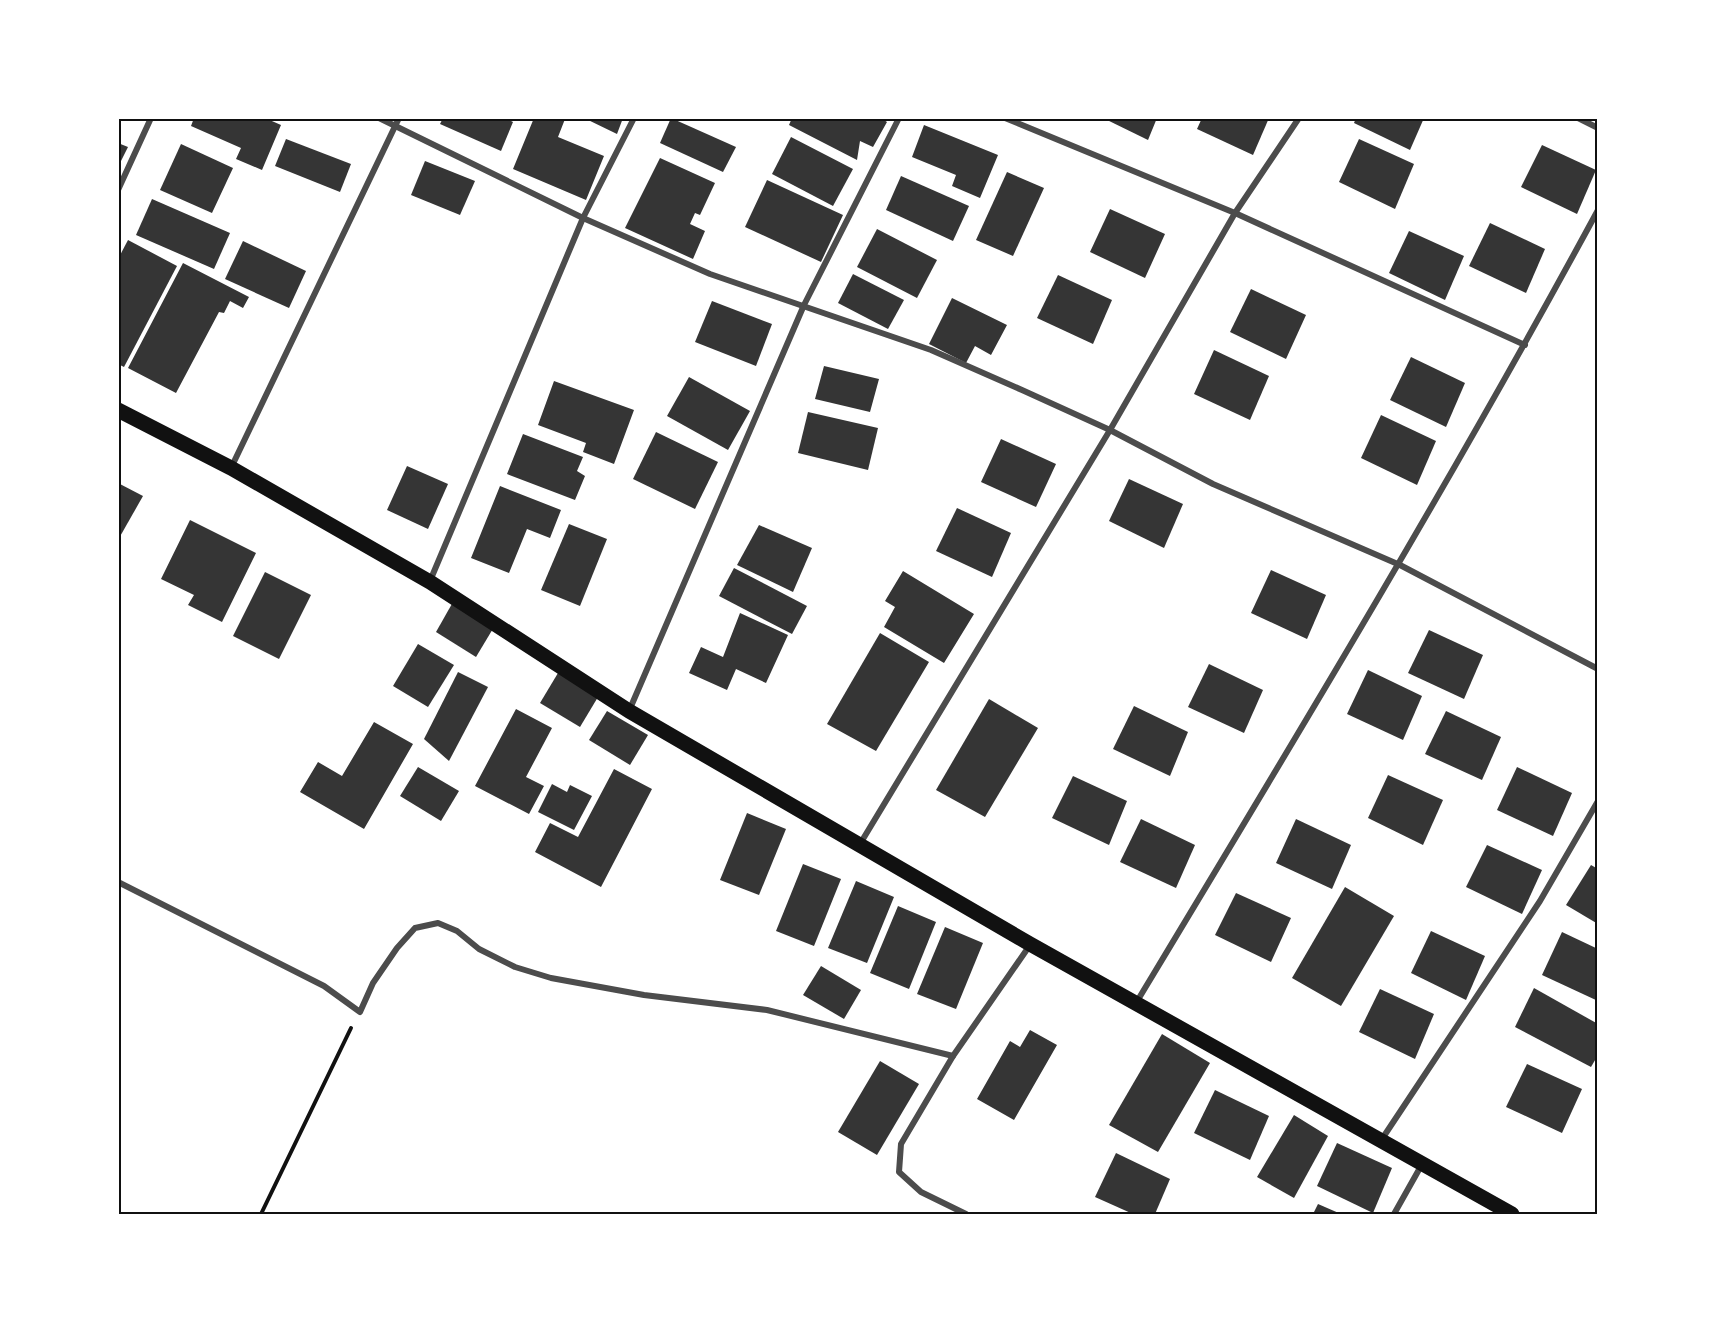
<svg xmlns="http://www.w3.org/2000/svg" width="1716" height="1333" font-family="Cabin,sans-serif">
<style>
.building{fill:#353535}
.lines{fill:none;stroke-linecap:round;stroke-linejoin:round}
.path{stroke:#111;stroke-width:4}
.minor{stroke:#4c4c4c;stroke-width:6}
.primary{stroke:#111;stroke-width:15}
.neatline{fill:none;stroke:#111;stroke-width:2}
</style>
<rect width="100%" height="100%" fill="#fff"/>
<g class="building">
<path d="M194 118H265L281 125 262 170 236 159 241 148 191 126Z"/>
<path d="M443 118H505L513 122 501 151 440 124Z"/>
<path d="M534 118 565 119 558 137 604 156 586 200 513 169Z"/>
<path d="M584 118H623L617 134Z"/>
<path d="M671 118 736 147 723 172 660 143Z"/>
<path d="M792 118H881L887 122 873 147 860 141 857 160 789 125Z"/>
<path d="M1103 118H1157L1148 140Z"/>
<path d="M1202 118H1269L1253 155 1197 129Z"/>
<path d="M1356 118H1424L1410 150 1354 123Z"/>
<path d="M924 125 998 155 980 198 952 186 956 175 912 157Z"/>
<path d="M791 137 853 169 833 206 772 174Z"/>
<path d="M286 139 351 164 340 192 275 166Z"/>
<path d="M1359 139 1414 164 1395 209 1339 182Z"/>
<path d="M118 143 128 147 118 167Z"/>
<path d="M181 144 233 168 212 213 160 190Z"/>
<path d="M1542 145 1596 170 1577 214 1521 187Z"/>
<path d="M660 158 715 183 700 215 695 213 690 224 705 231 693 259 625 228Z"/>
<path d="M425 161 475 181 460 215 411 195Z"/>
<path d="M1007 172 1044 188 1013 256 976 240Z"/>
<path d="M901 176 969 206 953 241 886 210Z"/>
<path d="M767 180 843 215 821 262 745 227Z"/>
<path d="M152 199 230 233 214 269 136 235Z"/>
<path d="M1110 209 1165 234 1145 278 1090 252Z"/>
<path d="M1490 223 1545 249 1526 293 1469 266Z"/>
<path d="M877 229 937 260 917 298 857 267Z"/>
<path d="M1409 231 1464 256 1445 300 1389 273Z"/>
<path d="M128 240 177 266 124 367 118 364V259Z"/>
<path d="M243 241 306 271 289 308 225 279Z"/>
<path d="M183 263 249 297 243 308 230 301 224 313 219 312 176 393 128 368Z"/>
<path d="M853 274 904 300 888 329 838 303Z"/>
<path d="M1058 275 1112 300 1093 344 1037 318Z"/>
<path d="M1251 289 1306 315 1286 359 1230 332Z"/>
<path d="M952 298 1007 325 991 355 975 346 966 363 929 344Z"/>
<path d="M712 301 772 324 756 366 695 342Z"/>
<path d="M1214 350 1269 376 1250 420 1194 394Z"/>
<path d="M1411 357 1465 383 1446 427 1390 400Z"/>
<path d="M824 366 879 379 870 412 815 399Z"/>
<path d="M689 377 750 411 728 450 667 416Z"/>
<path d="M554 381 634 410 614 464 583 452 586 443 538 425Z"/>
<path d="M808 412 878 428 868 470 798 453Z"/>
<path d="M1381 415 1436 441 1417 485 1361 458Z"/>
<path d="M656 432 718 462 695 509 633 479Z"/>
<path d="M523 434 583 457 577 471 585 476 575 500 507 474Z"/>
<path d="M1001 439 1056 464 1036 507 981 482Z"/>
<path d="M407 466 448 484 428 529 387 510Z"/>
<path d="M1129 479 1183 504 1164 548 1109 521Z"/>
<path d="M118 483 143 496 118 540Z"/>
<path d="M500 486 561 510 550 538 527 529 509 573 471 558Z"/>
<path d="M957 508 1011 533 992 577 936 551Z"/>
<path d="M190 520 256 553 222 622 188 605 194 595 161 579Z"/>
<path d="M569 524 607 539 580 606 541 590Z"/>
<path d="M759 525 812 548 793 592 737 565Z"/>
<path d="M734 568 807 606 792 634 719 596Z"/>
<path d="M1271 570 1326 595 1307 639 1251 613Z"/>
<path d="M903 571 974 614 944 663 884 627 895 607 885 601Z"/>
<path d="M265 572 311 595 279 659 233 636Z"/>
<path d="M453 602 494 627 476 657 436 632Z"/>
<path d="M740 613 788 635 766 683 736 669 727 690 689 673 701 647 723 657Z"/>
<path d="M1429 630 1483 655 1464 699 1408 673Z"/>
<path d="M880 633 929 662 876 751 827 724Z"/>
<path d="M418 644 454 665 428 707 393 686Z"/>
<path d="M1209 664 1263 690 1244 733 1188 707Z"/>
<path d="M1368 670 1422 696 1403 740 1347 714Z"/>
<path d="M458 672 488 687 449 761 424 739Z"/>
<path d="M558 673 598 697 580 727 540 703Z"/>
<path d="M989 699 1038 728 985 817 936 790Z"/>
<path d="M1134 706 1188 732 1170 776 1113 749Z"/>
<path d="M516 709 552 728 526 777 544 786 529 814 475 786Z"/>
<path d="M607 711 648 735 630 765 589 740Z"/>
<path d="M1446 711 1501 737 1482 780 1425 754Z"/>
<path d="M374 722 413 744 364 829 300 792 318 762 342 776Z"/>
<path d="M418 767 459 791 441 821 400 796Z"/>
<path d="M1517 767 1572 793 1553 836 1497 810Z"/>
<path d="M614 769 652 789 601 887 535 852 550 823 578 837Z"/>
<path d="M1388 775 1443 800 1423 845 1368 818Z"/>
<path d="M1073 776 1127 801 1109 845 1052 818Z"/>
<path d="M552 784 567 792 570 785 592 796 574 830 538 812Z"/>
<path d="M747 813 786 829 759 895 720 880Z"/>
<path d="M1141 819 1195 845 1176 888 1120 862Z"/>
<path d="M1296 819 1351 845 1332 889 1276 863Z"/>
<path d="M1487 845 1542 870 1522 914 1466 887Z"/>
<path d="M803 864 841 879 814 946 776 931Z"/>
<path d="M1591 865 1598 869V924L1566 905Z"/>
<path d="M856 881 894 897 867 963 828 948Z"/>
<path d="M1345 887 1394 916 1341 1006 1292 978Z"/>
<path d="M1236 893 1291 918 1271 962 1215 935Z"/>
<path d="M898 906 936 922 909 989 870 973Z"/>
<path d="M945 927 983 943 956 1009 917 994Z"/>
<path d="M1431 931 1485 956 1466 1000 1411 973Z"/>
<path d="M1562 932 1598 949V1001L1542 975Z"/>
<path d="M821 966 861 990 844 1019 803 995Z"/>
<path d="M1534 988 1598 1024V1055L1591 1067 1515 1027Z"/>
<path d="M1380 989 1434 1014 1415 1059 1359 1032Z"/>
<path d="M1030 1030 1057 1045 1014 1120 977 1099 1010 1041 1020 1047Z"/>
<path d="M1162 1034 1210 1063 1158 1152 1109 1125Z"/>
<path d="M880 1061 919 1084 877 1155 838 1132Z"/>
<path d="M1527 1064 1582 1089 1562 1133 1506 1107Z"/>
<path d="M1215 1090 1269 1116 1250 1160 1194 1133Z"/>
<path d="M1294 1115 1328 1136 1294 1198 1257 1177Z"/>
<path d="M1337 1143 1392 1168 1373 1213 1317 1186Z"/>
<path d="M1116 1153 1170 1179 1155 1214H1133L1095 1197Z"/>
<path d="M1318 1204 1341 1214H1313Z"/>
</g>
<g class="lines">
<path class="path" d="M261 1214 351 1028"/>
<g class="minor">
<path d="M379 118 583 218 710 274 931 350 1022 390 1110 430 1213 484 1400 565 1598 669"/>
<path d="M1005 118 1235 213 1525 345"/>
<path d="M1578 118 1598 128"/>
<path d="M118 190 151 118"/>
<path d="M231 468 399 118"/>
<path d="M430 581 583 218 634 118"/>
<path d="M629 711 804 305 899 118"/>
<path d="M860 844 1110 430 1235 213 1299 118"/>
<path d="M118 882 324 986 360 1012 373 983 397 948 415 928 438 923 457 931 479 949 515 967 551 978 644 995 767 1010 953 1056"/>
<path d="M1136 1003C1294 741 1452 480 1598 210"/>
<path d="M1382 1139 1540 901 1598 801"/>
<path d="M966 1214 921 1192 899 1172 901 1144 953 1056 1030 945"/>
<path d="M1394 1214 1421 1166"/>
</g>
<path class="primary" d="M118 410 231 468 430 582 629 711 1030 944 1512 1214"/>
</g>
<rect width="1716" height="1333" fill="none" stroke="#ffffff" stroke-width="240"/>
<rect x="120" y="120" width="1476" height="1093" class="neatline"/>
</svg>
